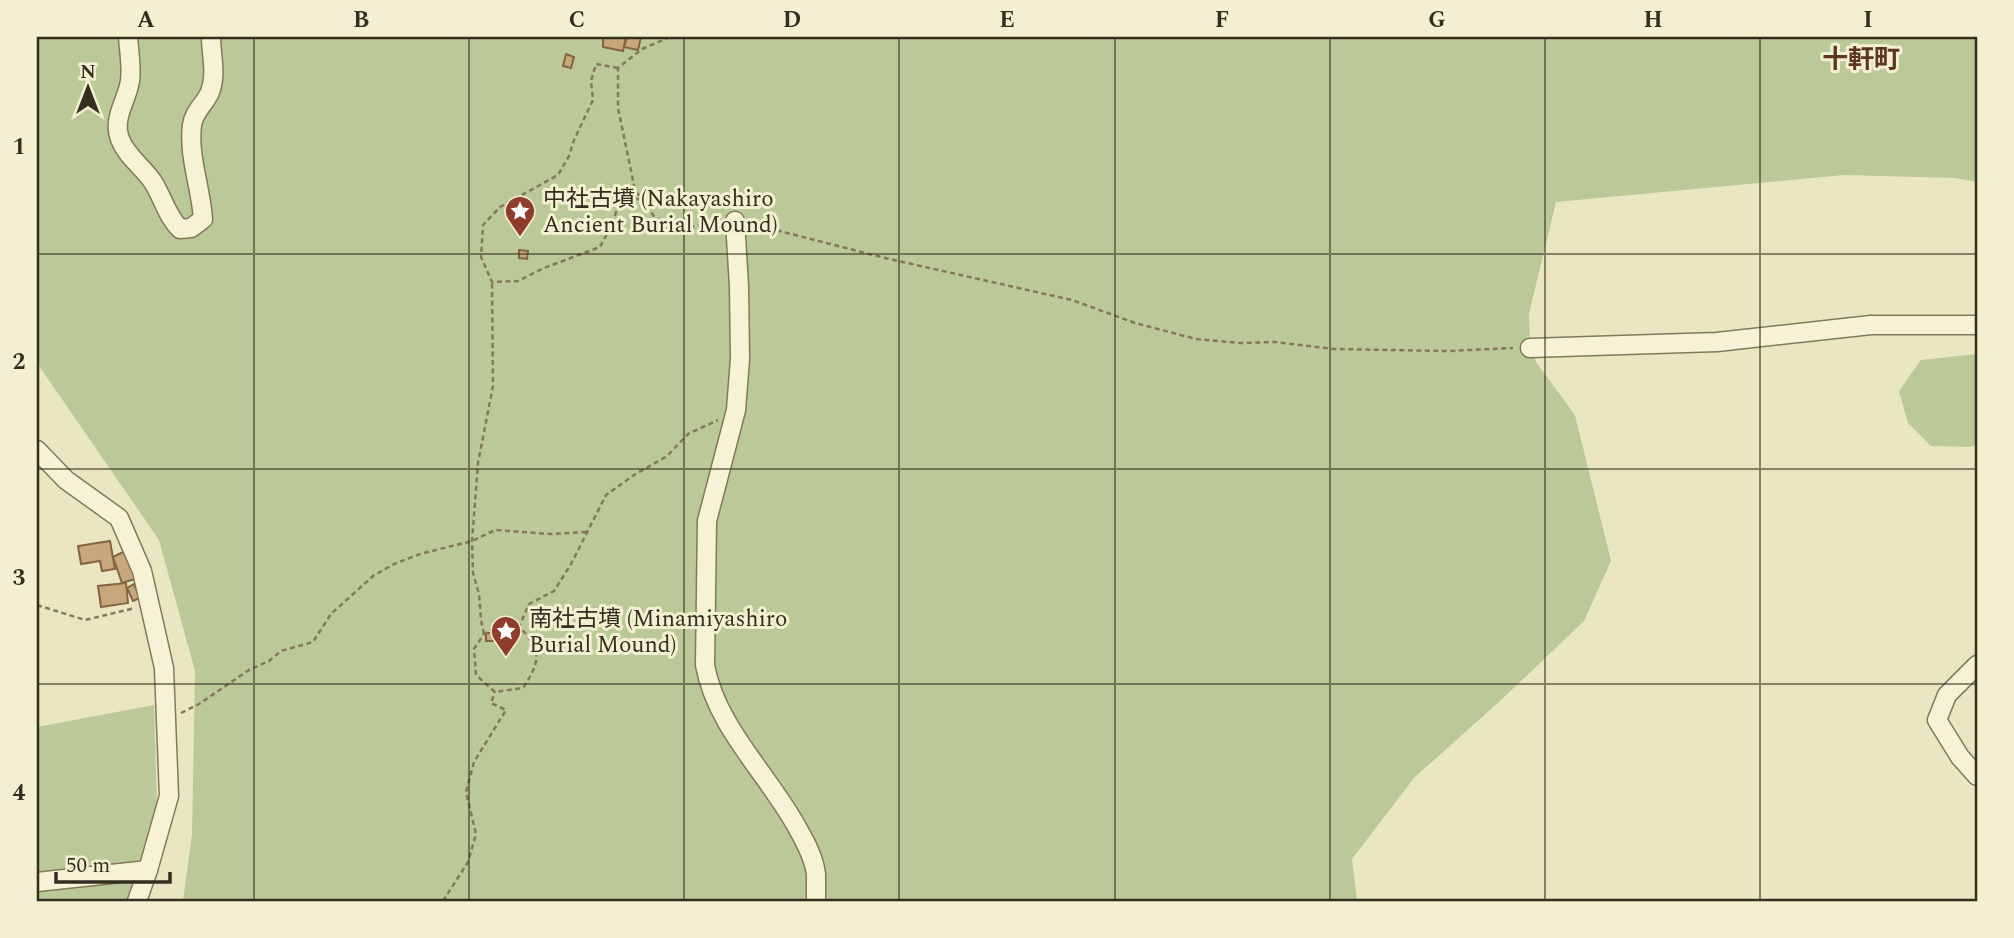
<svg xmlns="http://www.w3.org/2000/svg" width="2014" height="938" font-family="Spectral,'Noto Sans JP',serif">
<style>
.green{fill:#bac997}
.building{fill:#c8a77a;stroke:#826641;stroke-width:2}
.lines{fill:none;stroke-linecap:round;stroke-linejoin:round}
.minor-casing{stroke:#84785a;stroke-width:21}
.path{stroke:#84785a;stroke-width:2.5;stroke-dasharray:5 3.5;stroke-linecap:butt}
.minor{stroke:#f7f2d5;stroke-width:18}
.grid{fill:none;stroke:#352d1e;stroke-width:2;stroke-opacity:0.55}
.labels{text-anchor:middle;stroke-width:6;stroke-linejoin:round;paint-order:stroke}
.poi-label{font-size:23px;fill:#352d1e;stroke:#f3efd1;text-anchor:start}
.quarter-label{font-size:26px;font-weight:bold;fill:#5f371f;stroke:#f3efd1}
.neatline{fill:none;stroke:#352d1e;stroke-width:2.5}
.grid-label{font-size:23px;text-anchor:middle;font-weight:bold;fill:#352d1e}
</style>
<rect width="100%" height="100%" fill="#ebe6c2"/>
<g class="green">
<path d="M37 37H1977V182L1955 178 1844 175 1556 202 1529 314 1530 347 1536 362 1575 415 1611 561 1584 621 1500 701 1414 778 1352 859 1357 901H183L192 834 195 671 159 540 37 363Z"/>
<path d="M1977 354V445L1969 447 1931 446 1908 423 1899 391 1921 360Z"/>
<path d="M154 705 157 804 148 870 137 901H37V727Z"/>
</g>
<g class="building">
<path d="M603 37H626L623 51 603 47Z"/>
<path d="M627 37H641L638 50 624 47Z"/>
<path d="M566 54 574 57 571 68 563 66Z"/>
<path d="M519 250 528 251 527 259 519 258Z"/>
<path d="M110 541 115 569 102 571 100 561 81 564 78 546Z"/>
<path d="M127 550 138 578 122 583 113 557Z"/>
<path d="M126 583 128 603 101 607 98 586Z"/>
<path d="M134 584 140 598 133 601 127 588Z"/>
<path d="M486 633H498L497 641H486Z"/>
</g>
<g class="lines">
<g class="minor-casing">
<g id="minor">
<path d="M128 37C129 51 132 67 130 81 127 101 112 118 120 139 126 156 143 167 153 182 163 198 167 216 180 229L191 228 203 219C201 188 188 156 192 125 194 111 205 104 210 92 217 74 211 55 211 37"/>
<path d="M735 221 739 286 740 359 736 410 707 521 705 665C716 727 769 775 798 829 806 843 814 858 816 874 816 883 816 892 816 901"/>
<path d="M1530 348 1717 342 1871 325H1977"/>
<path d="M37 450 66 480 119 518 142 571 164 668 169 796 148 870 137 901"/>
<path d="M1977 665 1947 695 1937 720 1960 757 1977 776"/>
<path d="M37 882 148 870"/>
</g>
</g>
<g class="path">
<path d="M670 37 642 49 618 68V108L635 190 656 219 688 227 721 223"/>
<path d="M618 68 596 64 591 81 593 100 574 140 569 156 558 175 500 207 483 225 481 257 492 282 518 281 544 268 600 247 613 222 620 199H641"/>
<path d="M752 224 885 258 1072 300 1135 323 1196 339 1241 343 1275 342 1334 349 1448 351 1513 348"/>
<path d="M37 605 85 620 135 608"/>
<path d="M519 627 500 625 484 634 474 649 476 675 495 692 523 688C540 662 543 650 519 627L529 604 554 591 571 564 606 495 634 475 667 456 688 434 718 420"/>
<path d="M484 634 481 620 479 594 473 573 472 541 478 463 493 386 492 282"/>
<path d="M181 713 199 704 249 670 269 661 281 651 313 642 331 614 373 576 394 564 420 554 472 541 495 530 551 534 587 532"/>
<path d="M443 901 468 862 476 834 466 792 474 762 506 710 491 703 495 692"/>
</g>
<use href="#minor" class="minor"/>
</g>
<path class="grid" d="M254 37V901M469 37V901M684 37V901M899 37V901M1115 37V901M1330 37V901M1545 37V901M1760 37V901M37 254H1977M37 469H1977M37 684H1977"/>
<defs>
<g id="sight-pin" transform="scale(1.575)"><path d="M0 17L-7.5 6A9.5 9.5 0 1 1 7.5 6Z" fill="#903d2d" stroke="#f3efd1"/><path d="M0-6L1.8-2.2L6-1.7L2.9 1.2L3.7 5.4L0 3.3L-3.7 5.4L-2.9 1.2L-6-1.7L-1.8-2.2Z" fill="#fff"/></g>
</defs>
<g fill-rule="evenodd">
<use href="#sight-pin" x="520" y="211"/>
<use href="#sight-pin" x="506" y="631"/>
</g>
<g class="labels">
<g class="poi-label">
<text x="543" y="206">中社古墳 (Nakayashiro<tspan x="543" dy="26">Ancient Burial Mound)</tspan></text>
<text x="529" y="626">南社古墳 (Minamiyashiro<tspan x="529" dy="26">Burial Mound)</tspan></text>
</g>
<g class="quarter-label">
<text x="1861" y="68">十軒町</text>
</g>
</g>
<rect width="2014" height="938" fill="none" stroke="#f3efd1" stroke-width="77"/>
<g transform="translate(88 88)" stroke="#f3efd1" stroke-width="5" paint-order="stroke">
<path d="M0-5L12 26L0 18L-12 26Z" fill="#352d1e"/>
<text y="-10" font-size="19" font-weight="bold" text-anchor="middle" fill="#352d1e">N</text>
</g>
<path d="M56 872v10h114v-10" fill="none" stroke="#352d1e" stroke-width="3.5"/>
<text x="66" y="872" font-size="21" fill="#352d1e" stroke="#f3efd1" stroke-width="5" paint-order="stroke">50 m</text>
<rect x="38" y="38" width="1938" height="862" class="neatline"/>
<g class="grid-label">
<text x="146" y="27">A</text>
<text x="361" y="27">B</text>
<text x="577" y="27">C</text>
<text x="792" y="27">D</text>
<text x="1007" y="27">E</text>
<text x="1222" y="27">F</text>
<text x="1437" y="27">G</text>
<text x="1653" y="27">H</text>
<text x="1868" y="27">I</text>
<text x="19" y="154">1</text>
<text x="19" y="369">2</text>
<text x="19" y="585">3</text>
<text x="19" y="800">4</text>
</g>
</svg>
